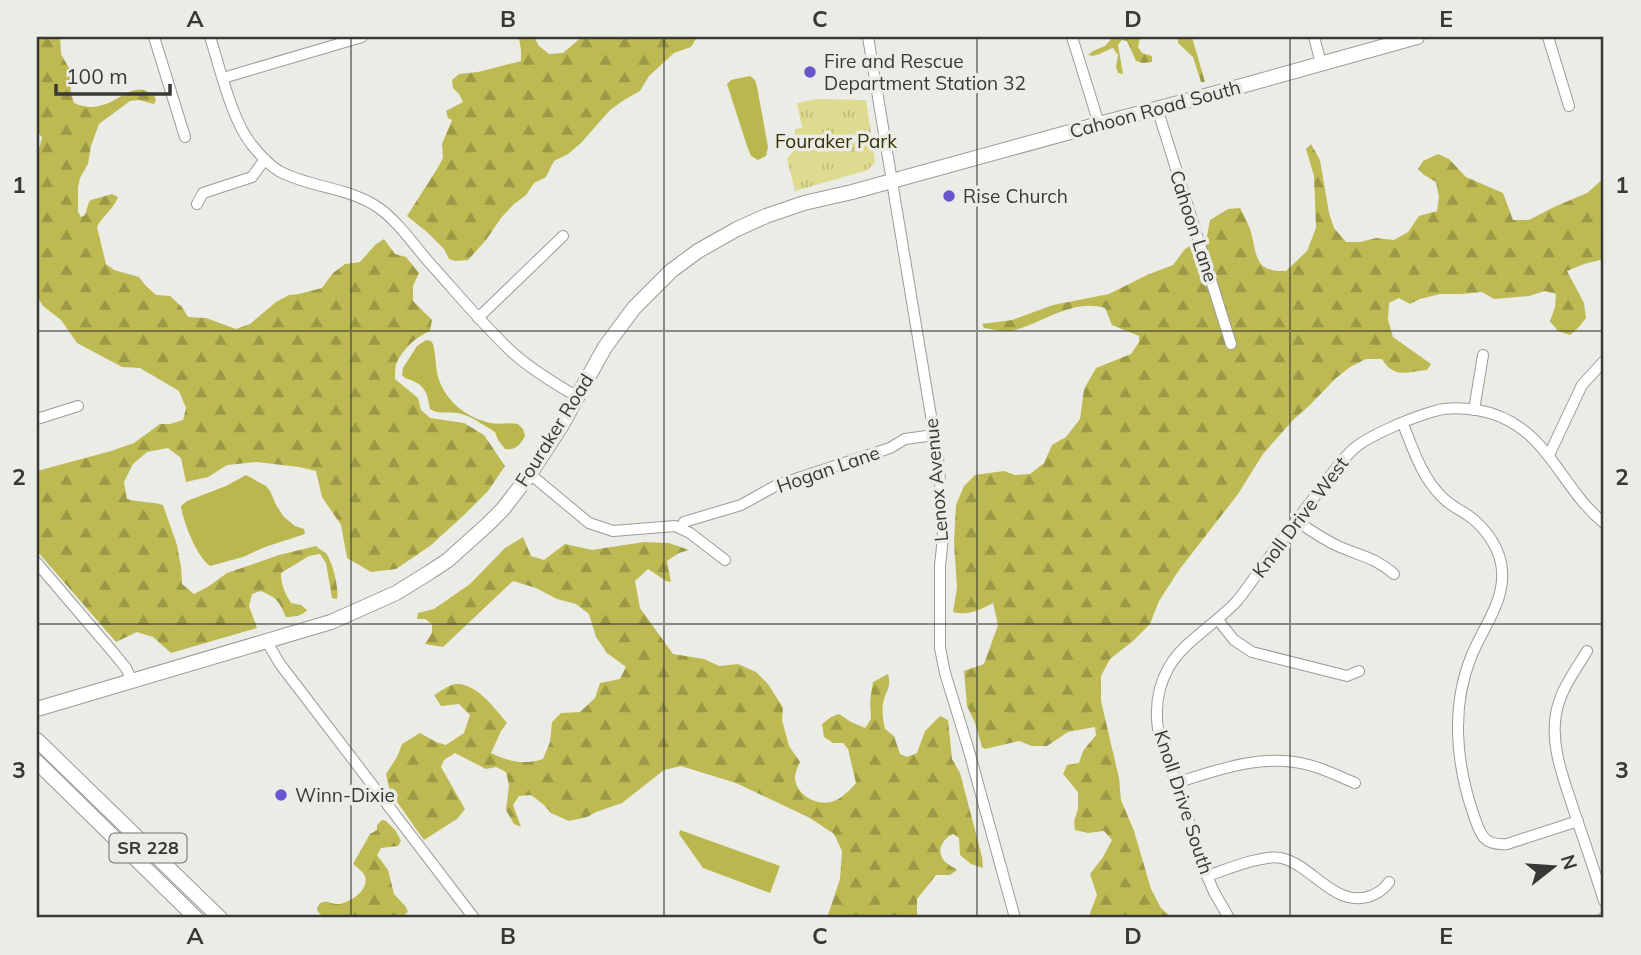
<svg xmlns="http://www.w3.org/2000/svg" width="1641" height="955" font-family="Mulish,sans-serif">
<style>
.forest{fill:url(#forest-firs)}
.park{fill:url(#park-tufts)}
.water{fill:#bab74f}
.lines{fill:none;stroke-linecap:round;stroke-linejoin:round}
.minor-casing{stroke:#9c9c97;stroke-width:12}
.major-casing{stroke:#9c9c97;stroke-width:16}
.minor{stroke:#fff;stroke-width:10}
.major{stroke:#fff;stroke-width:14}
.grid{fill:none;stroke:#383836;stroke-width:2;stroke-opacity:0.55}
.poi-dot{fill:#6b55ce;stroke:#ecece7;stroke-width:2.5}
.labels{text-anchor:middle;stroke-width:7;stroke-linejoin:round;paint-order:stroke}
.shield{fill:#ecece7;stroke:#6e6e6b;stroke-width:2}
.shield-label{font-size:18px;font-weight:bold;fill:#383836}
.poi-label{font-size:19px;fill:#383836;stroke:#ecece7;text-anchor:start}
.street-label{font-size:19px;fill:#383836;stroke:#ecece7}
.park-label{font-size:19px;fill:#323003;stroke:#ecece7}
.neatline{fill:none;stroke:#383836;stroke-width:2.5}
.grid-label{font-size:23px;text-anchor:middle;font-weight:bold;fill:#383836}
</style>
<defs>
<pattern id="forest-firs" width="22" height="20" patternUnits="userSpaceOnUse" patternTransform="scale(1.75)"><rect width="22" height="20" fill="#beba53"/><path d="M5 1l3.5 6h-7zM16 11l3.5 6h-7z" fill="#9b9846"/></pattern>
<pattern id="park-tufts" width="24" height="20" patternUnits="userSpaceOnUse" patternTransform="scale(1.75)"><rect width="24" height="20" fill="#dddb8f"/><path d="M3 7l-1-3M5 7V3M7 7l1-3M15 17l-1-3M17 17v-4M19 17l1-3" fill="none" stroke="#bebd7c"/></pattern>
</defs>
<rect width="100%" height="100%" fill="#ecece7"/>
<g class="forest">
<path d="M37 37H60L61 54 70 70 71 93 74 103C107 118 124 85 144 90 145 90 153 95 154 95L156 100 154 104 139 100 130 101 99 124 91 146 88 164 80 178 78 188V212L81 217 85 215 89 202 91 200 112 194 118 197C114 209 103 215 97 227L106 264 114 270 139 277 146 286 156 295 170 296 182 307 188 317 206 318 236 329 250 324 276 302 289 295 299 294 322 288 333 273 345 264 360 262 375 245 384 239 395 254 406 257 419 273 413 286V301L432 320 430 331C417 336 403 349 397 362 395 366 395 373 395 379L418 398 421 410 430 418 464 423 484 435 505 466 488 491 464 515 430 546 396 569 371 572 347 558 341 525 322 497 316 471 299 467 257 462 227 465 208 477 186 482 181 458 168 448 147 452 133 464 124 482 127 499C139 503 151 501 163 505L177 545 181 567 182 584 194 594 209 586 227 573 279 555 316 546C317 547 325 553 326 553 333 563 339 588 337 599L332 598 326 563 320 554 309 556 281 573C281 585 285 593 291 603L301 605 307 610C302 616 294 617 286 617 279 601 277 598 261 591L252 594 249 606 257 628 171 653 153 637 137 632 116 642 37 551V471L111 451 134 443 160 424H170L183 420 186 408 179 391 140 368 122 367 77 343 61 320 43 306 37 296V150L40 146 42 137 37 132Z"/>
<path d="M520 37H534L539 46 549 54 563 53 582 37H697L691 47 674 53 649 76 640 91 624 100 610 110 581 143 568 154 554 161 546 177 534 183 526 195 513 205 501 218 486 240 468 260 455 261 449 259 444 249 427 232 407 216 437 169 443 158 442 144 452 120 448 118 446 111 463 102 459 94 453 88 452 80 459 74 478 72 521 61V50L519 39Z"/>
<path d="M1113 37H1140L1138 47 1142 53 1152 56V62L1143 63 1136 61 1127 41 1122 40 1118 45 1123 74 1118 73 1116 67 1118 55 1113 48C1105 50 1097 58 1088 55L1093 51 1105 46Z"/>
<path d="M1178 37H1192L1205 82H1201L1193 57 1178 43Z"/>
<path d="M1311 144 1320 160 1329 213 1334 228 1346 242H1360L1376 238 1394 240 1408 232 1419 216 1437 211 1439 197 1436 182 1424 175 1418 169 1423 161 1438 154 1449 159 1466 177 1503 193 1513 220H1529L1554 207 1587 193 1604 178V259L1584 264 1567 271 1584 303 1586 318 1578 328 1570 335 1558 331 1550 321 1555 307 1556 294 1545 291 1529 296 1494 299 1482 292 1462 294H1440L1420 299 1410 304 1399 298 1389 303 1388 320 1393 337 1431 364 1427 370C1407 372 1394 379 1382 359H1366L1350 367 1335 379 1310 405 1294 419 1263 454 1238 494 1179 570 1159 601 1150 624 1133 641 1110 659 1101 676V701L1119 778 1121 800 1134 831 1151 889 1161 908 1172 918H1092L1090 913 1097 895 1090 874 1103 857 1112 840 1104 831 1088 833 1075 830 1074 821 1078 809V792L1063 774 1067 765 1079 763 1083 751 1096 735 1095 727 1068 732 1047 746H1032L1019 741 985 749 982 747 975 723 967 706 964 671 984 664 998 625 993 603C980 610 967 616 953 612L957 588 954 543 956 505 964 486 975 475 1004 471 1015 475 1030 474 1044 463 1052 445 1066 437 1080 419 1084 389 1096 368 1131 354 1139 342V336L1112 325 1105 308C1072 298 1042 324 1011 331 1003 332 992 329 984 328L982 324 1012 320 1053 305 1109 294 1147 275 1173 265 1185 249 1207 236 1210 220 1228 209 1240 208C1244 215 1247 222 1250 229 1258 254 1252 272 1286 271L1307 251 1316 228 1314 176 1306 149Z"/>
<path d="M523 537 531 556 544 560 565 544 592 550 644 542 669 543 689 550 679 553 667 561 671 582 666 581 648 569 635 581 640 608 673 654 704 659 719 666 738 664 756 672 768 684 783 708 782 720 789 746 800 762C798 766 795 773 795 778 796 796 819 807 834 801 842 798 850 790 856 783L848 749 843 743H833L824 737 822 724 831 717 839 714 851 722 865 728 871 719 870 701 873 682 888 674C892 688 885 691 883 704 882 713 883 720 885 729L894 736 900 754 907 757 917 753 925 731 940 716 948 720 952 759 960 773 982 857 983 868 971 864 960 855 959 838 953 834C944 838 936 849 943 859 945 863 953 867 957 870L950 875H936L917 899V914L920 918H827L840 879 842 851 834 834 810 818 736 783 681 766 664 770 622 803 596 812 587 817 569 821 551 813 544 805 531 795 519 796 513 805 521 827 514 824 506 810 509 785 506 772 496 767 486 769 455 753 444 760 441 767 465 809 457 819 424 840 390 792 386 774 397 757 402 744 420 733 436 742 446 745 464 733 470 715 459 704 441 706 434 695C441 691 450 683 459 684 479 686 495 709 507 723L501 731 491 753C509 762 524 765 543 759L550 742 552 722 561 713 580 712 595 698 600 683 620 679 626 667 607 653 596 637 589 614 576 604 557 599 536 588 513 581 443 647 425 644 432 633V624L425 619H417L418 613 434 609 470 584 505 548Z"/>
<path d="M382 820 386 821 396 831 401 841 398 846 381 848 377 855 388 870 394 894 406 907 408 912 400 918H325L318 912 317 908 320 903C329 900 328 903 336 904 348 905 370 890 365 876 363 872 357 867 353 864L370 834 377 830V825Z"/>
</g>
<path class="park" d="M817 99 866 100 875 162 868 170 795 191 787 159 800 141 795 137V129L802 128 797 103Z"/>
<g class="water">
<path d="M750 76 755 80 757 87 768 147 766 156 758 160 751 156 747 146 727 84 731 80Z"/>
<path d="M426 340 431 341 433 344C436 355 435 366 438 377 446 402 466 417 490 423 499 425 508 422 518 424L523 429 525 436C521 444 515 451 505 449L498 440 495 432C483 425 472 416 458 413 448 411 439 415 430 409 427 390 424 384 405 378L402 375 403 368 417 346Z"/>
<path d="M246 475 266 486 270 491 276 505 284 517 295 526 304 529 305 534 265 547 243 557 210 566C197 557 183 522 181 506L187 501 226 486Z"/>
<path d="M680 830 780 866 770 893 703 868 679 834Z"/>
</g>
<g class="lines">
<g class="minor-casing">
<g id="minor">
<path d="M154 37 185 137"/>
<path d="M210 37C220 68 232 121 252 145 259 154 269 165 279 171 310 188 349 187 379 208 401 224 417 250 436 270 461 298 485 327 512 352 532 370 555 384 578 397"/>
<path d="M868 37 938 458 942 507 943 538 940 565V648L945 673 969 751 1015 918"/>
<path d="M1072 37 1099 124"/>
<path d="M1314 37 1321 63"/>
<path d="M1548 37 1569 106"/>
<path d="M223 78 362 37"/>
<path d="M1157 108 1231 344"/>
<path d="M197 204 203 193 252 177 265 159"/>
<path d="M478 318 563 236"/>
<path d="M1474 410 1483 355"/>
<path d="M37 419 78 406"/>
<path d="M1403 424C1413 449 1422 478 1443 498 1450 505 1460 510 1469 516 1484 527 1497 544 1501 563 1508 599 1483 626 1471 657 1451 707 1456 763 1473 813 1480 833 1482 846 1507 844L1578 821"/>
<path d="M1549 455 1582 385 1604 361"/>
<path d="M530 474 589 523 613 531 675 526 690 533 725 560"/>
<path d="M1297 521C1311 531 1324 540 1340 547 1361 556 1376 558 1394 574"/>
<path d="M684 522 741 505 777 485 890 448 905 439 934 435"/>
<path d="M37 563 112 651 126 668 132 681"/>
<path d="M1218 620 1234 640 1252 652 1347 676 1359 671"/>
<path d="M267 642 280 664 474 918"/>
<path d="M1587 651C1575 671 1560 690 1556 714 1550 748 1565 782 1575 814 1585 843 1595 872 1604 901"/>
<path d="M1176 783C1220 769 1263 753 1309 765 1325 769 1340 777 1355 783"/>
<path d="M1207 876C1225 870 1264 854 1281 858 1313 865 1336 911 1373 895 1380 892 1385 888 1389 882"/>
<path d="M1229 918 1214 892 1207 876 1158 729C1155 708 1158 686 1169 667 1183 642 1217 623 1237 601 1247 589 1256 575 1265 563 1282 540 1299 517 1316 495 1329 478 1341 459 1357 446 1375 433 1413 417 1435 411 1448 407 1463 408 1477 410 1547 422 1557 485 1604 523"/>
<path d="M1603 918H1604"/>
</g>
</g>
<g class="major-casing">
<g id="major">
<path d="M37 709 331 622 396 593 430 572 448 560 487 525 503 509 530 474 560 428 605 347 634 308 671 271 698 251 737 229 766 216 804 203 852 192 1099 124 1209 95 1417 37"/>
<path d="M37 740 220 918"/>
<path d="M37 762 196 918"/>
</g>
</g>
<use href="#minor" class="minor"/>
<use href="#major" class="major"/>
</g>
<path class="grid" d="M351 37V918M664 37V918M977 37V918M1290 37V918M37 331H1604M37 624H1604"/>
<g class="poi-dot">
<circle cx="810" cy="72" r="7"/>
<circle cx="949" cy="196" r="7"/>
<circle cx="281" cy="795" r="7"/>
</g>
<g class="labels">
<rect class="shield" x="109.5" y="833.5" width="77" height="29" rx="5"/>
<g class="shield-label">
<text x="148" y="854">SR 228</text>
</g>
<g class="poi-label">
<text x="824" y="68">Fire and Rescue<tspan x="824" dy="22">Department Station 32</tspan></text>
<text x="963" y="203">Rise Church</text>
<text x="295" y="802">Winn-Dixie</text>
</g>
<g class="street-label">
<text transform="translate(1155 109) rotate(-15)" y="7">Cahoon Road South</text>
<text transform="translate(1194 226) rotate(72)" y="7">Cahoon Lane</text>
<text transform="translate(554 430) rotate(-58)" y="7">Fouraker Road</text>
<text transform="translate(828 469) rotate(-19)" y="7">Hogan Lane</text>
<text transform="translate(936 480) rotate(-95)" y="7">Lenox Avenue</text>
<text transform="translate(1300 517) rotate(-53)" y="7">Knoll Drive West</text>
<text transform="translate(1184 802) rotate(72)" y="7">Knoll Drive South</text>
</g>
<g class="park-label">
<text x="836" y="148">Fouraker Park</text>
</g>
</g>
<rect width="1641" height="955" fill="none" stroke="#ecece7" stroke-width="77"/>
<g transform="translate(1553 867) rotate(73)" stroke="#ecece7" stroke-width="5" paint-order="stroke">
<path d="M0-5L12 26L0 18L-12 26Z" fill="#383836"/>
<text y="-10" font-size="19" font-weight="bold" text-anchor="middle" fill="#383836">N</text>
</g>
<path d="M56 84v10h114v-10" fill="none" stroke="#383836" stroke-width="3.5"/>
<text x="66" y="84" font-size="21" fill="#383836" stroke="#ecece7" stroke-width="5" paint-order="stroke">100 m</text>
<rect x="38" y="38" width="1564" height="878" class="neatline"/>
<g class="grid-label">
<text x="195" y="27">A</text>
<text x="508" y="27">B</text>
<text x="820" y="27">C</text>
<text x="1133" y="27">D</text>
<text x="1446" y="27">E</text>
<text x="19" y="193">1</text>
<text x="1622" y="193">1</text>
<text x="19" y="485">2</text>
<text x="1622" y="485">2</text>
<text x="19" y="778">3</text>
<text x="1622" y="778">3</text>
<text x="195" y="944">A</text>
<text x="508" y="944">B</text>
<text x="820" y="944">C</text>
<text x="1133" y="944">D</text>
<text x="1446" y="944">E</text>
</g>
</svg>
